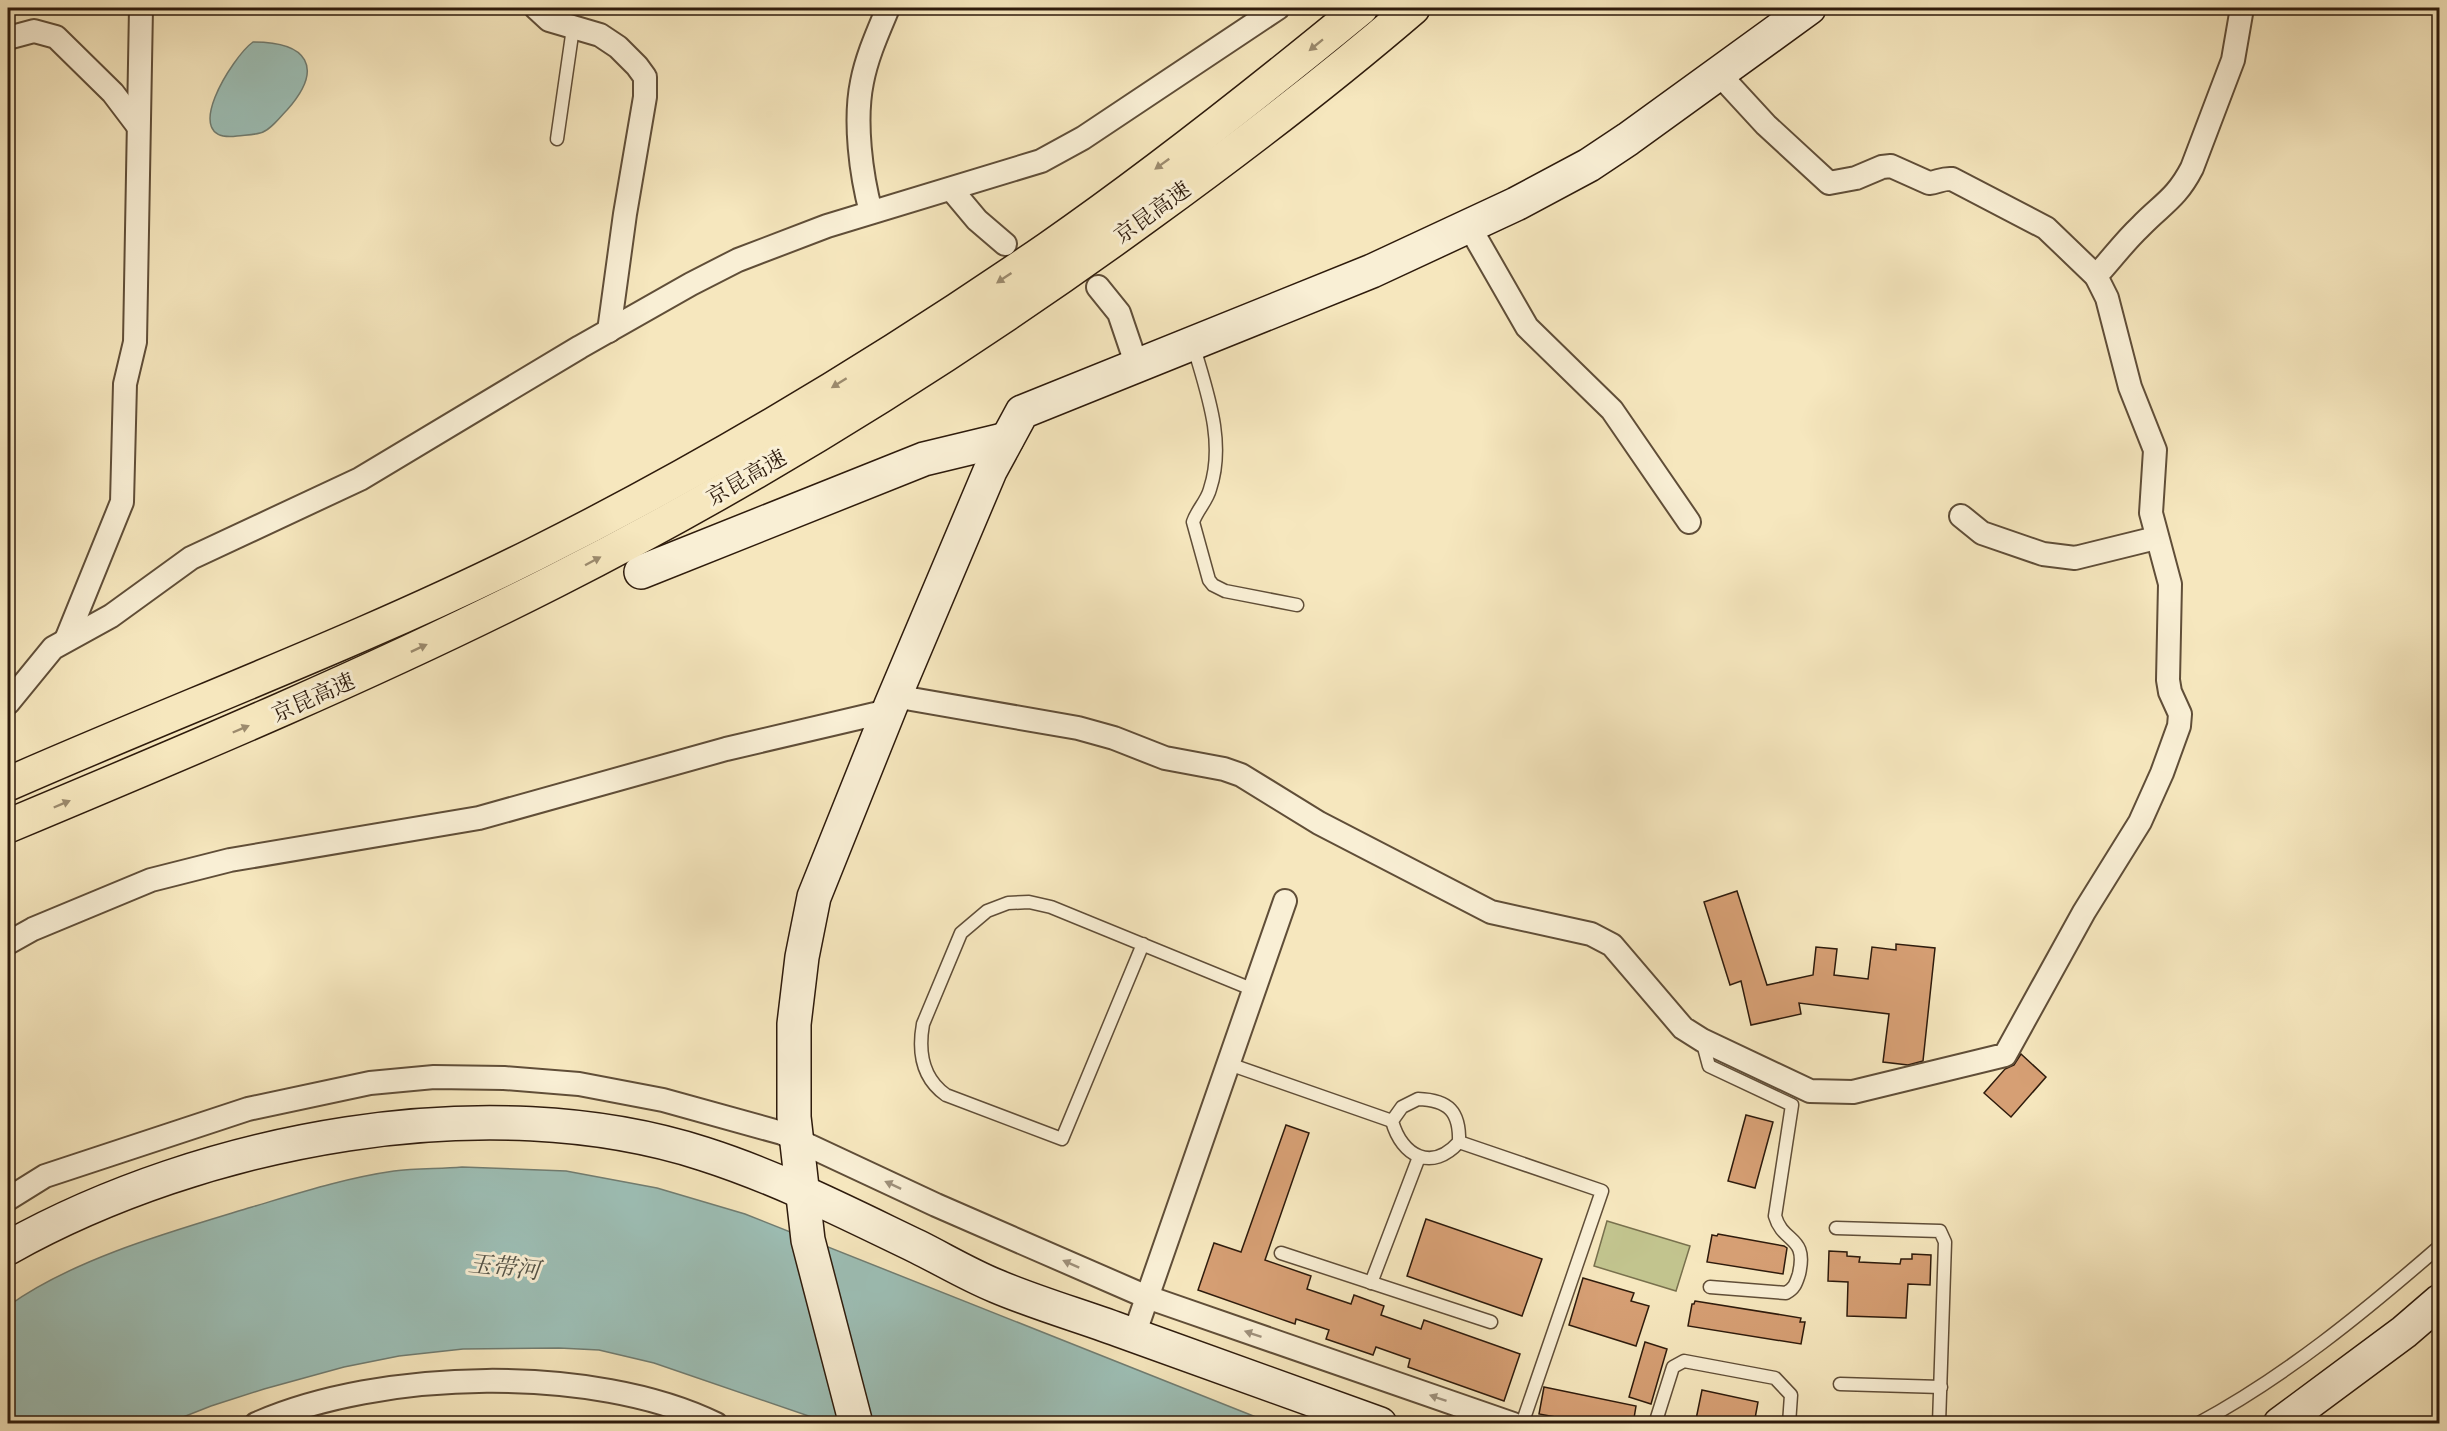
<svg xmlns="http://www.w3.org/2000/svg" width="2447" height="1431" font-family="'IM FELL French Canon','Noto Serif SC',serif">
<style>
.green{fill:#c2c48e;stroke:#78704d;stroke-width:1.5}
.water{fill:#9dbfb6;stroke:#717d72;stroke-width:1.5}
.building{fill:#d69f74;stroke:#2e1b0c;stroke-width:1.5}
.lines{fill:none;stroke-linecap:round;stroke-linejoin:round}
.lane-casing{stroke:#604e38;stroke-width:15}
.street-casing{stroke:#604e38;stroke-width:26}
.secondary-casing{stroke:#2e1b0c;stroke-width:36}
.highway-casing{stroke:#2e1b0c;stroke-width:36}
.lane{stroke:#f9efd5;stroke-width:12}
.street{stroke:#f9efd5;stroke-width:22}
.secondary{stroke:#f9efd5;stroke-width:33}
.highway{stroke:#f6e7be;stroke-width:33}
.oneway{fill:#9c8b6e}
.oneway2{fill:#9e907b}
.labels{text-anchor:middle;stroke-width:6;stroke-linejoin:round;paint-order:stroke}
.street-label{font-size:22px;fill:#2e1b0c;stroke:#f9efd5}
.water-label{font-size:24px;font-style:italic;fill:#555448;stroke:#f9efd5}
</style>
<rect width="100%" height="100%" fill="#f6e7be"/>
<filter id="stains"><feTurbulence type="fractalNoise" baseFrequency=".00333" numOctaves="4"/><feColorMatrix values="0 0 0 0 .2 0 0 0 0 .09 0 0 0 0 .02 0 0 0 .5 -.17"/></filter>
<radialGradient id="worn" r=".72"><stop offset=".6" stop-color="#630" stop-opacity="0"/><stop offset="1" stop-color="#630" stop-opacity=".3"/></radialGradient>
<path class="green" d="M1607 1221 1690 1246 1676 1291 1594 1266Z"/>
<g class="water">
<path d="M253 42C307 42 325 67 287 110 280 117 270 131 260 133 253 135 244 135 237 136 177 144 233 56 253 42Z"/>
<path d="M462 1167 566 1171 657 1188 745 1214 1271 1423H829L654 1363 599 1350 559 1348 463 1349 399 1356 344 1367 264 1389 211 1406 168 1423H8V1306C75 1258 173 1231 252 1207 299 1193 345 1178 394 1171 416 1168 440 1169 462 1167Z"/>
</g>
<g class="building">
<path d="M1737 891 1767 985 1813 975 1816 947 1837 949 1834 975 1868 979 1872 947 1896 950V944L1935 948 1923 1061 1908 1065 1883 1062 1889 1014 1799 1003 1801 1014 1751 1025 1741 981 1730 985 1704 902Z"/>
<path d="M2021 1054 2046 1077 2011 1117 1984 1093 2005 1069 2014 1065Z"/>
<path d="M1746 1115 1773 1122 1755 1188 1728 1181Z"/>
<path d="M1286 1125 1309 1133 1265 1260 1311 1276 1307 1289 1351 1304 1354 1295 1384 1306 1381 1315 1421 1329 1424 1320 1520 1354 1504 1401 1408 1367 1410 1359 1376 1347 1373 1355 1326 1339 1329 1330 1296 1319 1295 1324 1198 1290 1214 1243 1241 1252Z"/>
<path d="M1426 1219 1542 1259 1522 1316 1407 1276Z"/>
<path d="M1718 1234 1784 1246 1787 1248 1783 1274 1707 1262 1712 1235 1717 1236Z"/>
<path d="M1829 1251 1847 1252V1256L1860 1257 1859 1262 1900 1264 1901 1259H1912V1254L1931 1255 1930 1285 1908 1284 1906 1318 1847 1316 1848 1282 1828 1281Z"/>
<path d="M1583 1278 1634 1293 1631 1301 1649 1306 1636 1346 1569 1325Z"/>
<path d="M1695 1301 1801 1318 1800 1322H1805L1801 1344 1688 1326 1692 1304H1694Z"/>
<path d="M1645 1342 1667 1349 1651 1404 1629 1397Z"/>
<path d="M1544 1387 1636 1406 1633 1424H1594L1539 1414Z"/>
<path d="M1702 1390 1758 1402 1754 1424H1695Z"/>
</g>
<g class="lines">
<g class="lane-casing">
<g id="lane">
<path d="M557 139 573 28"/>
<path d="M1193 344C1206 390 1226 441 1210 489 1207 501 1197 510 1193 522L1209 580 1213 585 1225 591 1297 605"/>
<path d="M1143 944 1062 1139 946 1095C922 1078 918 1052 923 1024L961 933 987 911 1008 903 1029 902 1051 907 1254 990"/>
<path d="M1702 1040 1709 1066 1792 1105 1775 1216C1783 1244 1808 1235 1799 1274 1796 1283 1795 1288 1786 1293L1710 1287"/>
<path d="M1229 1064 1392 1121"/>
<path d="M1418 1099C1449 1100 1460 1112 1459 1142 1432 1172 1402 1157 1392 1121L1402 1107Z"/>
<path d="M1459 1142 1602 1191 1522 1424"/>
<path d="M1836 1228 1940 1231 1945 1242 1939 1424"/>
<path d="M1281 1253 1491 1322"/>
<path d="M1371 1283 1419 1157"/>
<path d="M1840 1384 1941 1387"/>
<path d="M1655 1424 1673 1367 1684 1361 1775 1378 1791 1395 1789 1424"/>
<path d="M2197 1424C2285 1377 2364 1312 2440 1246"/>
</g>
</g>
<g class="street-casing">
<g id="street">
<path d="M536 8 549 20 600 35 618 47 637 66 645 77V97L625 214 609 331"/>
<path d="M8 38 34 31 56 37 113 93 138 126"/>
<path d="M1719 74 1766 125 1829 183 1856 178 1882 167 1891 166 1929 183C1938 182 1943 178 1952 179L2046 228 2096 276"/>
<path d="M951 189 977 220 1005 244"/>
<path d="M871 212C861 175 854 121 862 82 867 56 878 32 888 8"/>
<path d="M1469 226 1527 327 1612 410 1689 522"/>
<path d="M1098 287 1119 313 1137 366"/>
<path d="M1961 516 1982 533 2043 554 2075 558 2156 538"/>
<path d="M66 640 122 502 125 384 135 342 141 8"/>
<path d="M894 696 1078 728 1114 738 1165 758 1224 769 1241 775 1319 823 1491 912 1591 934 1612 945 1683 1028 1702 1040 1810 1091 1853 1092 2005 1055 2084 912 2140 822 2162 773 2179 726 2180 714 2170 692 2168 680 2170 584 2151 513 2155 450 2130 387 2107 298 2096 276C2111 260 2124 242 2140 227 2162 204 2176 199 2192 168L2233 60 2242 8"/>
<path d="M8 703 53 648 111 616 191 558 360 479 580 347 691 284 738 260 827 226 1041 161 1083 138 1278 8"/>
<path d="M8 943 33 929 151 880 230 860 479 818 726 749 888 711"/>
<path d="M8 1199 45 1176 248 1109 370 1083 434 1077 504 1078 579 1084 663 1100 782 1133 936 1205 1147 1297 1513 1424"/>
<path d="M1134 1335 1285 901"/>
<path d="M256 1424C380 1369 594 1364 716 1424"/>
</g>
</g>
<g class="secondary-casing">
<g id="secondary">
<path d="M641 572 924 459 1007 439"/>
<path d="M8 1248C203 1139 487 1084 704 1154 779 1178 847 1213 918 1247 944 1260 969 1275 996 1286 1036 1303 1078 1315 1119 1330 1206 1361 1293 1392 1380 1424"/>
<path d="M856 1424 808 1240 794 1117V1024L802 957 814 897 891 705 990 471 1022 412 1372 271 1516 204 1589 165 1628 139 1809 8"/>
<path d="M2280 1424 2404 1332 2440 1301"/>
</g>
</g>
<g class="highway-casing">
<g id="highway">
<path d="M8 784C183 707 363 640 535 554 713 465 885 361 1049 248 1157 173 1260 91 1361 8"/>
<path d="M8 826C192 749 376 672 555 581 762 476 960 352 1148 215 1239 149 1328 81 1413 8"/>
</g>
</g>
<use href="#lane" class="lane"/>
<use href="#street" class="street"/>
<use href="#secondary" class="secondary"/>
<use href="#highway" class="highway"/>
</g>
<defs><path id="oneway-solid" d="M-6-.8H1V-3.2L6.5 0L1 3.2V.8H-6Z" transform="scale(1.5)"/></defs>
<g class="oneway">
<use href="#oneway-solid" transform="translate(1316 45) rotate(141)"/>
<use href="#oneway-solid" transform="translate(1162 164) rotate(144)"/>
<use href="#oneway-solid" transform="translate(1004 278) rotate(146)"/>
<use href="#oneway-solid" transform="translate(839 383) rotate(148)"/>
<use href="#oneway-solid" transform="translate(593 561) rotate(-28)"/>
<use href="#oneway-solid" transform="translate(419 648) rotate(-25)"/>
<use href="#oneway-solid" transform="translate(241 729) rotate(-23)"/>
<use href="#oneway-solid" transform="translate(62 804) rotate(-23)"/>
</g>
<g class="oneway2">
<use href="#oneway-solid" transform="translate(893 1185) rotate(-155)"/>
<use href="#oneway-solid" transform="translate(1071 1264) rotate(-156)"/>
<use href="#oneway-solid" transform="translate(1253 1334) rotate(-161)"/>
<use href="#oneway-solid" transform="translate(1438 1398) rotate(-161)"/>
</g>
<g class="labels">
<g class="street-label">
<text transform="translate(1152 212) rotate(-36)" y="8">京昆高速</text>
<text transform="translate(746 477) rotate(-30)" y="8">京昆高速</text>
<text transform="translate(313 697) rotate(-24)" y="8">京昆高速</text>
</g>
<g class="water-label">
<text transform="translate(504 1267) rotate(6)" y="8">玉带河</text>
</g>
</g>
<rect width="2447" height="1431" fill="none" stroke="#f6e7be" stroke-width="30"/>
<rect x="9" y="9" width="2429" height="1413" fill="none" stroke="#2e1b0c" stroke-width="3"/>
<rect x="15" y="15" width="2417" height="1401" fill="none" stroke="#2e1b0c" stroke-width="1.5"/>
<rect width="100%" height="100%" filter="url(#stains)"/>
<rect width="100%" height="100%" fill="url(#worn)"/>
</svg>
